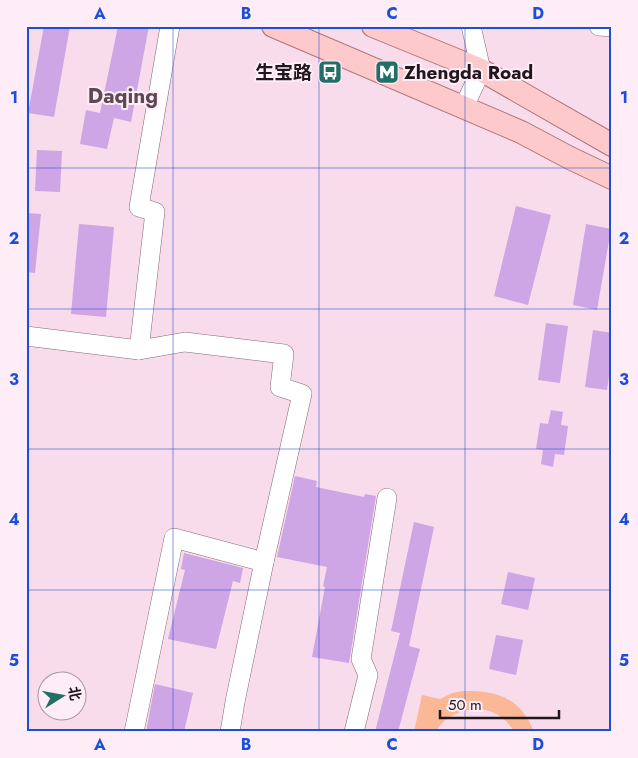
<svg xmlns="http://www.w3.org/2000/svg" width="638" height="758" font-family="Jost,'Noto Sans SC',sans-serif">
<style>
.green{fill:#fab896}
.building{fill:#cea5e5}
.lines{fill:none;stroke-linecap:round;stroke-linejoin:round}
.minor-casing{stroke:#846b78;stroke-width:20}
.major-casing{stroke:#af7378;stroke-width:24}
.minor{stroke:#fff;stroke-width:19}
.major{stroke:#fdc9cb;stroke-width:22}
.grid{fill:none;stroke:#1d4ed8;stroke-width:1;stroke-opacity:0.55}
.labels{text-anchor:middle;stroke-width:4;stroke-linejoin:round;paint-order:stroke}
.poi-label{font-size:19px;font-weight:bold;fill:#20171c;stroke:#feedf6;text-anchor:end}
.quarter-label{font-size:21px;font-weight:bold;fill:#5d4753;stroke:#feedf6}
.neatline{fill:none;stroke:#1d4ed8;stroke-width:2}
.grid-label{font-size:16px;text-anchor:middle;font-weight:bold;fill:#1d4ed8}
</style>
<rect width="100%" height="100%" fill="#f8dceb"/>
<path class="green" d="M463 691C497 690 521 698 534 732H514C503 711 478 703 456 714 452 716 447 718 443 722 440 725 438 729 436 732H414L422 695 440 699 452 693Z"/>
<g class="building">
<path d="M44 26H70L54 117 28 113Z"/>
<path d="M118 26H149L131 122 114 118 107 149 80 144 86 110 100 113Z"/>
<path d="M37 150 62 151 60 192 35 191Z"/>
<path d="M516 206 551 215 528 305 494 296Z"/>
<path d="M26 213 41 214 35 273 26 272Z"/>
<path d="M79 224 114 227 106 317 71 314Z"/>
<path d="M586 224 611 229 597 310 573 305Z"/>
<path d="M546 323 568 326 560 383 538 380Z"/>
<path d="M593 330 612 333V355L607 390 585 387Z"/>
<path d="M551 410 563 412 561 425 568 426 564 455 555 454 553 467 541 464 543 450 536 449 540 423 548 424Z"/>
<path d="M295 476 317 481 316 487 364 497 365 494 376 496 349 663 312 657 325 587 323 586 327 567 277 557Z"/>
<path d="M414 522 434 527 409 646 420 649 398 732H375L400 633 391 631Z"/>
<path d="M184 553 243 568 240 583 233 581 216 649 168 639 185 570 181 569Z"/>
<path d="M508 572 535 578 528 610 501 604Z"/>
<path d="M496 635 523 640 516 675 489 669Z"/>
<path d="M155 684 193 693 184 732H146Z"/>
</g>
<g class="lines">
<g class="minor-casing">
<g id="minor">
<path d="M599 26 612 27"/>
<path d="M464 107 481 70 471 26"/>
<path d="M26 336 139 350 185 342 284 354 280 387 302 394 264 562 235 702 230 732"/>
<path d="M139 350 155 212 139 207 170 26"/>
<path d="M134 732 174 538 264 562"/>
<path d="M354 732 368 675 361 659 387 498"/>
</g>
</g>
<g class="major-casing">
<g id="major">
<path d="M273 26 521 132 570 158 612 178"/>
<path d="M373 26 481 70 612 145"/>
</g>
</g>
<use href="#minor" class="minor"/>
<use href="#major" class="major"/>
</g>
<path class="grid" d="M173 26V732M319 26V732M465 26V732M26 168H612M26 309H612M26 449H612M26 590H612"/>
<defs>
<g id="bus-square" transform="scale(1.25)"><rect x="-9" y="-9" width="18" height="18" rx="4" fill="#246e68" stroke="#feedf6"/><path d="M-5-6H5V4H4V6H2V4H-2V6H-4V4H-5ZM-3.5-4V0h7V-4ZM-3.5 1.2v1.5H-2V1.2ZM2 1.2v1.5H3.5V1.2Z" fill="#fff"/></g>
<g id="metro-square" transform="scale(1.25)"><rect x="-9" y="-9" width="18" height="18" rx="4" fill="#246e68" stroke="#feedf6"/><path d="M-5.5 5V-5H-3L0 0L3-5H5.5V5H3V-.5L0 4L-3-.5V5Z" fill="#fff"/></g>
</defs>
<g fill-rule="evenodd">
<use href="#bus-square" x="330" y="72"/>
<use href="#metro-square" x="387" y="72"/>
</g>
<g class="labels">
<g class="poi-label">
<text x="312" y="79">生宝路</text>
<text x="404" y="79" text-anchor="start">Zhengda Road</text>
</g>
<g class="quarter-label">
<text x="123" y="103">Daqing</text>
</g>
</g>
<rect width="638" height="758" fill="none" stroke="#feedf6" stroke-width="55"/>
<g transform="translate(62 696) rotate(79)"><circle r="24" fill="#feedf6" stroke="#a5979f"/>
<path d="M0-4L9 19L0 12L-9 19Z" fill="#246e68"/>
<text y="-8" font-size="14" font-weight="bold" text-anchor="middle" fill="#20171c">北</text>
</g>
<path d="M440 710v8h119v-8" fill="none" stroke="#20171c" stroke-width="2.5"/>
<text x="448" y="710" font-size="15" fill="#20171c" stroke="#feedf6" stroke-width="4" paint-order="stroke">50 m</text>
<rect x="28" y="28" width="582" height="702" class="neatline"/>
<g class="grid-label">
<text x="100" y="19">A</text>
<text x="246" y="19">B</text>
<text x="392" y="19">C</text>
<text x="538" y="19">D</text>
<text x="14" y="103">1</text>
<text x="624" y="103">1</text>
<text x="14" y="244">2</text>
<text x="624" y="244">2</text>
<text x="14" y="385">3</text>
<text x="624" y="385">3</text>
<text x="14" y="525">4</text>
<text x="624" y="525">4</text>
<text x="14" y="666">5</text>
<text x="624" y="666">5</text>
<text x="100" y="750">A</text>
<text x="246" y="750">B</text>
<text x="392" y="750">C</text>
<text x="538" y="750">D</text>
</g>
</svg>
